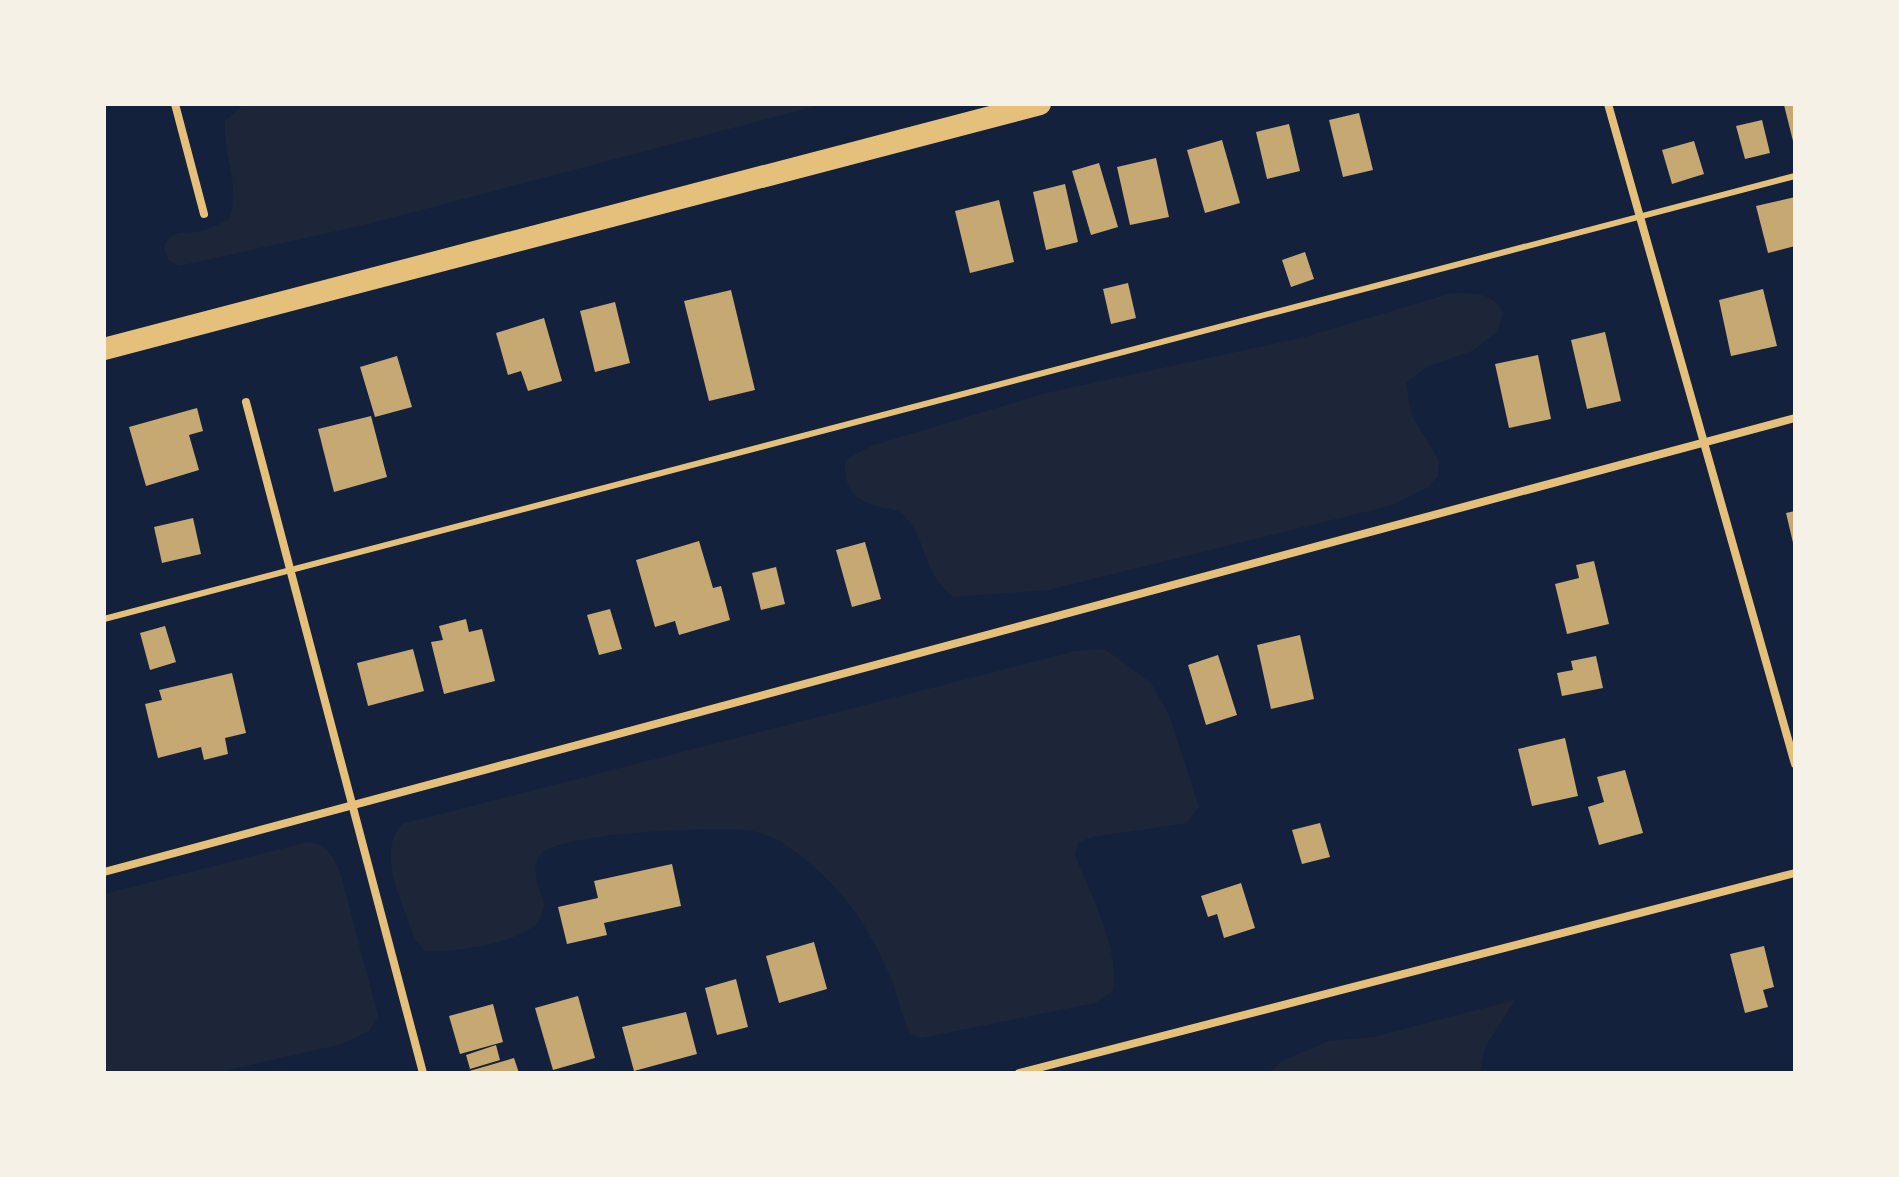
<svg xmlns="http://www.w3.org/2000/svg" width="1899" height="1177" font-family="'Roboto Condensed',sans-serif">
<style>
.green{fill:#1d2539}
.building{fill:#c6a872}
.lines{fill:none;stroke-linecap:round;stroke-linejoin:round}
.service{stroke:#e5c07b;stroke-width:6}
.minor{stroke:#e5c07b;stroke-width:8}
.trunk{stroke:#e5c07b;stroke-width:22}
</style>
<rect width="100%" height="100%" fill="#14213d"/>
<g class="green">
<path d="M244 104H824L368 224 179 266 168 260 164 246C174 226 187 236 205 230 213 227 222 223 230 219 240 178 223 159 225 121Z"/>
<path d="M1452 293C1474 294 1491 291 1503 312L1498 331 1472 351 1426 367 1406 383 1411 414 1439 461 1438 476 1428 487 1393 505 1048 590 953 597C919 570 929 537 901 513 896 509 890 509 883 508 854 501 844 490 845 460L871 446 1046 393 1305 337Z"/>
<path d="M1105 649 1151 683 1169 715 1199 807 1187 823 1092 837 1078 843 1075 855C1089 891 1121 952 1113 991L1095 1003 921 1038 910 1033C901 1016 899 998 892 981 866 918 836 879 780 841 771 836 755 831 745 830 712 827 562 832 541 854 529 868 540 891 545 906 542 911 540 920 536 924 514 944 454 953 425 951L415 939C404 906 375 853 402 824L1075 651Z"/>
<path d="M308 842C327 844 333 856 340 872L378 1016 369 1031 342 1044 215 1073H104V894Z"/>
<path d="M1515 1000 1485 1047 1480 1073H1269L1282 1061 1329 1041 1373 1037Z"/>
</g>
<g class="building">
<path d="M1788 104H1795V149L1784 105Z"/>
<path d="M1359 113 1373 170 1343 177 1329 120Z"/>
<path d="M1762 120 1770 153 1745 159 1736 126Z"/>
<path d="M1289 124 1300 171 1267 179 1256 132Z"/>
<path d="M1222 140 1240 203 1205 213 1187 150Z"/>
<path d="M1694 141 1704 174 1672 184 1662 150Z"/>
<path d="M1156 158 1169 217 1130 225 1117 167Z"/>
<path d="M1099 163 1118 227 1091 235 1072 171Z"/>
<path d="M1065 184 1078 242 1046 250 1033 192Z"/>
<path d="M1795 197V246L1768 253 1756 206Z"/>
<path d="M999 200 1014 262 970 273 955 211Z"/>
<path d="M1305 252 1314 279 1291 287 1282 260Z"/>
<path d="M1128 283 1136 318 1111 324 1103 289Z"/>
<path d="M1763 289 1777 346 1731 356 1719 300Z"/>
<path d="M731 290 755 390 709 401 684 301Z"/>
<path d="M615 302 630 363 595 372 580 311Z"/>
<path d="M544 318 562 381 528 391 521 371 508 375 496 333Z"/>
<path d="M1605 332 1621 401 1587 409 1571 340Z"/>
<path d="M1538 355 1551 419 1509 428 1495 364Z"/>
<path d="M397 356 412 407 375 417 360 367Z"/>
<path d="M197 408 203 431 189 435 199 470 146 486 129 427Z"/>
<path d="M371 416 387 477 334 492 318 429Z"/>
<path d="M1795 511V546L1794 547 1786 513Z"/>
<path d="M193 518 201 554 162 563 154 527Z"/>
<path d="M699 541 713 588 721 586 730 620 679 635 675 621 655 627 636 560Z"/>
<path d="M865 542 881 599 852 607 836 550Z"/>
<path d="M1594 561 1609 624 1567 634 1555 584 1579 578 1576 565Z"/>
<path d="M776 567 785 604 761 610 752 573Z"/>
<path d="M610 609 622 649 599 655 587 615Z"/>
<path d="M466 619 469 632 482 629 495 681 444 694 431 642 443 640 439 626Z"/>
<path d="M165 626 176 662 150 670 140 633Z"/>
<path d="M1300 635 1314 699 1271 709 1257 645Z"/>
<path d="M413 649 424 691 368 706 357 663Z"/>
<path d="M1218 655 1237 715 1206 725 1188 665Z"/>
<path d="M1596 656 1603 688 1562 696 1557 673 1573 670 1571 661Z"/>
<path d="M232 673 246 733 225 738 228 754 204 760 201 747 158 758 145 704 162 700 159 690Z"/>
<path d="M1565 738 1578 796 1532 806 1518 749Z"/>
<path d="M1625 770 1643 833 1599 845 1588 807 1604 802 1597 777Z"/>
<path d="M1320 823 1330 857 1302 864 1292 830Z"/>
<path d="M672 864 681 906 604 923 607 935 567 944 558 907 598 898 594 881Z"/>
<path d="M1241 883 1255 928 1224 938 1217 914 1208 917 1201 896Z"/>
<path d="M814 942 827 989 779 1003 766 956Z"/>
<path d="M1764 946 1774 987 1763 990 1768 1007 1745 1013 1730 954Z"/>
<path d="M736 979 748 1027 717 1035 705 988Z"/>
<path d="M578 996 595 1058 553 1070 535 1008Z"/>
<path d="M493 1004 503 1042 460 1054 449 1016Z"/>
<path d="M686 1012 697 1054 634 1071 622 1027Z"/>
<path d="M496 1045 500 1060 470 1069 466 1055Z"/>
<path d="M514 1058 519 1073H467L466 1072Z"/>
</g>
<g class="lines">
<path class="service" d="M104 619 1795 176"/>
<g class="minor">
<path d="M175 104 204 214"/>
<path d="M1608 104 1795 764"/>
<path d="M246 402 423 1073"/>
<path d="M104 872 1795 418"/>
<path d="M1019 1073 1795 873"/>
</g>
<path class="trunk" d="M104 349 1040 104"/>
</g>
<rect width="1899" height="1177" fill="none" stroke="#f6f1e7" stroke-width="212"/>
</svg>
